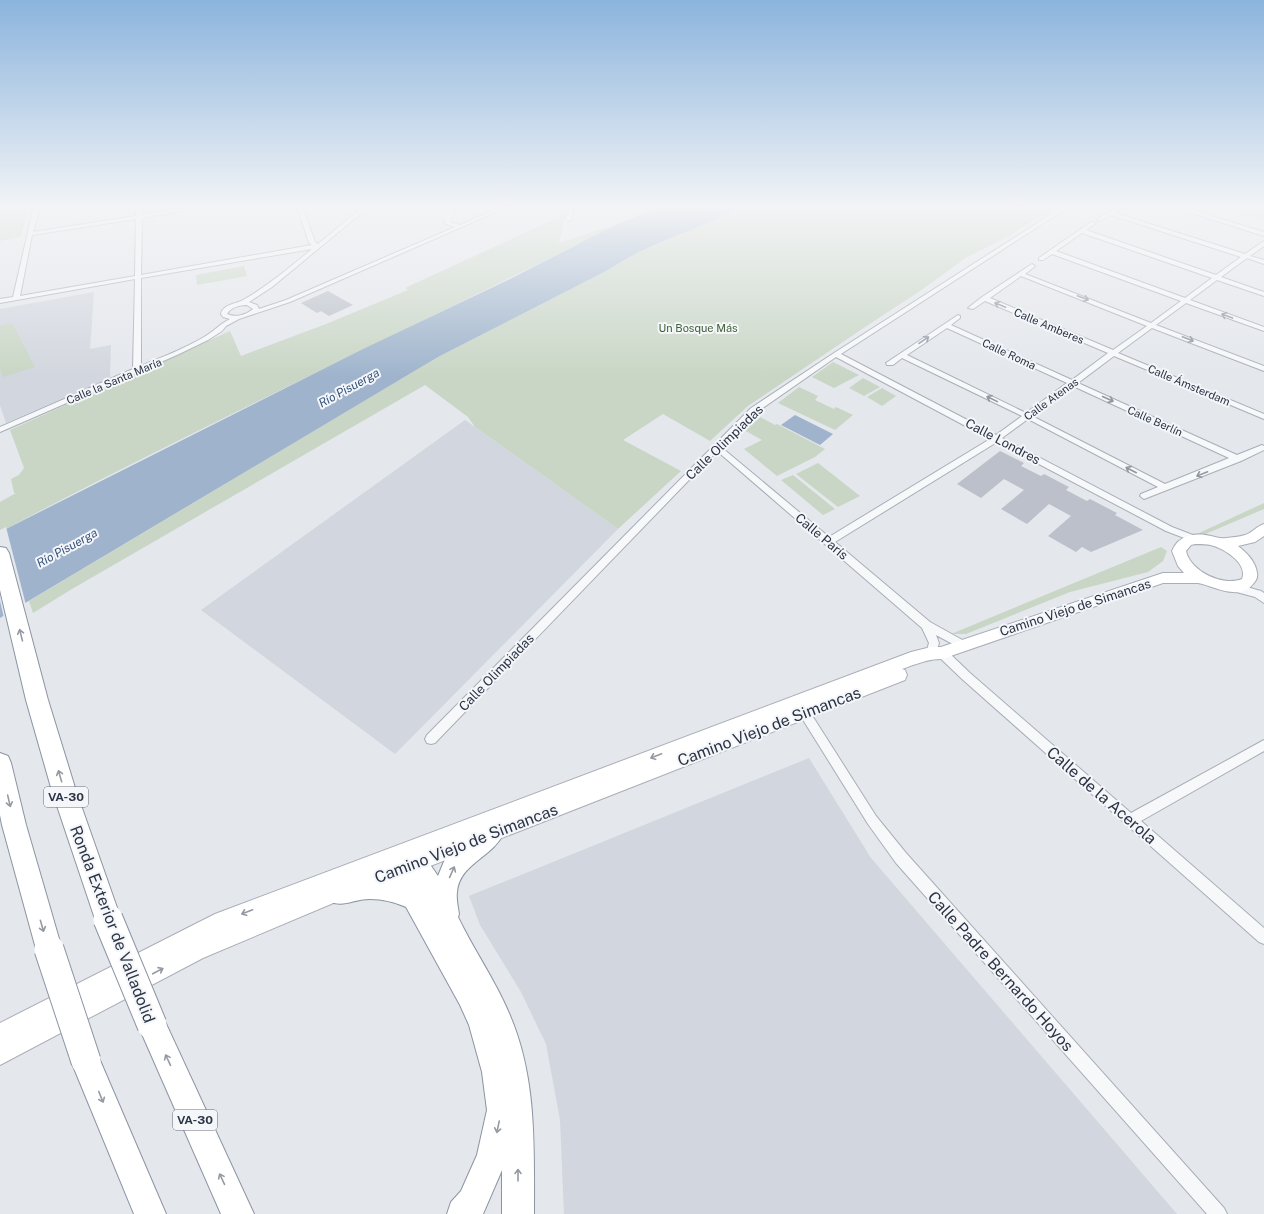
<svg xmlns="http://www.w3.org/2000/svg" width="1264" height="1214" font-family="'Public Sans',sans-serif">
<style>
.built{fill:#d2d6de}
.green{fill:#c9d6c5}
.water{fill:#9fb4cc}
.pier{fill:#e4e7ec}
.building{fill:#bbc0ca}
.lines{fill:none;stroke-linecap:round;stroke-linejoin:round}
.minor-casing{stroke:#a9aeb7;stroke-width:2}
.secondary-casing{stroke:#a9aeb7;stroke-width:2}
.motorway-casing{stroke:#8b94a3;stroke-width:2}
.minor{fill:#f7f8fa;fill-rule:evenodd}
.secondary{fill:#fff;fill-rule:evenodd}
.motorway{fill:#fff;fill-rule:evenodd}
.motorway-bridge-casing{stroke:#8b94a3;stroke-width:31;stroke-linecap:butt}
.motorway-bridge{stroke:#fff;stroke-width:29}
.oneway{stroke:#9196a0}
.oneway2{stroke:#959aa2}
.labels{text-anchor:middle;stroke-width:4;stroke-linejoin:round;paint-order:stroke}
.far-street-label{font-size:11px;fill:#2b3445;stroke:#f4f6f9}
.far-park-label{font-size:11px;fill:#3f6138;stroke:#f4f6f9}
.far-water-label{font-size:12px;font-style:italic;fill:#34527a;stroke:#f4f6f9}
.shield{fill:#f4f6f9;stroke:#676e7b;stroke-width:1}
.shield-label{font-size:12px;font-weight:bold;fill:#2b3445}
.street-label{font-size:13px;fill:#2b3445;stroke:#f4f6f9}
.near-street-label{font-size:16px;fill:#2b3445;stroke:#f4f6f9}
</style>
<rect width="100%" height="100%" fill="#e4e7ec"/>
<g class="built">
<path d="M94 292 90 349 111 345 110 378 6 423 0 405V309Z"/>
<path d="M465 420 618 529 395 754 201 610Z"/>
<path d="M809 758 871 858 1177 1214H564L560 1120 546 1044 521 992 480 925 469 896Z"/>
</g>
<g class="green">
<path d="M0 206H29L21 237 0 241Z"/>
<path d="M562 206H567L559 243 617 224C412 329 203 424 0 532V502L16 493H14L11 479 19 475 24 468 10 430 230 331 241 356 326 324 408 290 405 288 559 217Z"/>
<path d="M744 206H1057L1007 237 967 257 920 291 865 327 748 406 710 441 663 414 623 440 681 471 618 529 475 427 468 417 425 385 72 589 33 613 29 601 438 357 608 270C637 251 667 239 699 227 715 221 729 213 744 206Z"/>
<path d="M1213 206H1254L1264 209V221Z"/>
<path d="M244 266 247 276 197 285 196 275Z"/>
<path d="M12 323 35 367 3 377 0 369V326Z"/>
<path d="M833 362 859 375 834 388 812 377Z"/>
<path d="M863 378 880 387 864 396 849 388Z"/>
<path d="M799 387 818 396 815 400 834 409 836 407 853 415 835 430 778 403Z"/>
<path d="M882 388 896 396 882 406 867 397Z"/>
<path d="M760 417 775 425 777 424 825 449 815 457 777 476 744 449 762 440 744 430Z"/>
<path d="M818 463 860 496 838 507 796 474Z"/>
<path d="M793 475 835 509 823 515 781 480Z"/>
<path d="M1264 503V509L1203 535 1199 533Z"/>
<path d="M1161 547 1167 551 1163 561 1148 572 1070 592 966 634H951Z"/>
</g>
<g class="water">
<path d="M662 206H744C729 213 715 221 699 227 667 239 637 251 608 270L438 357 0 618V532L361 350 510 279 617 224Z"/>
<path d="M795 415 833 434 820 445 781 425Z"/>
</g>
<path class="pier" d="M6 527 26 605 4 618 0 601V530Z"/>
<g class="building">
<path d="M328 291 353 305 329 316 321 311 317 313 301 303Z"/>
<path d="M1000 451 1024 463 1021 466 1041 476 1044 474 1069 487 1066 490 1087 501 1090 499 1117 513 1115 515 1143 530 1091 552 1082 547 1076 552 1048 536 1071 516 1049 504 1027 524 1001 509 1024 490 1004 479 981 498 957 484Z"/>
</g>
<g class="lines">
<g class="minor-casing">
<g id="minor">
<path d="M34 206H40L33 232 136 216V206H142V215L195 206H209L142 218 141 275 312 245 309 243 297 206H302L315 242 318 244 364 206H370L272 287 249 302 257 305 259 309 286 300 455 227 444 223 449 206H455L450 222 460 225 503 206H510L290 302 239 319 226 326 222 331 208 340 177 355 0 432V427L133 369 135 279 0 303V299L13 297ZM136 219 135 276 20 296 32 235ZM312 249C290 267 268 286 243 300 236 304 223 304 221 314L223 317 230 319C220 324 213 332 204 337 184 349 162 357 141 366V278ZM247 305 253 309C246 315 236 318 227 314 231 307 240 305 247 305Z"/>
<path d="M568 206H574L572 219 569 221 566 219Z"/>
<path d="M1064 206H1070L841 354 996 435 1022 416 902 358 893 365H887L886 363 958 315 960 316V318L951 325 1072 380 1108 353 985 301 973 309 968 308 982 297 1032 264 1035 266 1034 267 1025 274 1151 323 1181 301 1052 254 1043 260H1039V258L1091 222 1096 223 1086 230 1216 275 1241 257 1111 215 1101 221 1096 220 1118 206H1124L1115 213 1245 254 1264 241V246L1250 256 1264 260V264L1247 258 1221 277 1264 292V296L1217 280 1190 300 1264 327V331L1186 303 1156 325 1264 366V371L1152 328 1118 353 1264 414V419L1114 356 1078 383 1237 455 1262 445 1264 446V450L1241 461 1144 499 1140 496 1141 494 1158 487 1028 419 1002 438 1172 527 1198 537 1200 539 1198 541H1192L1166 531 997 442 835 542 930 622 966 642 967 645 966 648 962 649 936 635 939 643 935 656 931 657 927 656 926 653 929 643 922 628 717 451 435 743 431 744 427 743 425 739 427 735 751 408 834 353ZM1082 233 1212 278 1185 298 1056 251ZM1021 276 1147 326 1113 350 990 298ZM947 328 1067 383 1026 413 907 355ZM836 357 990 439 829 537 721 447 757 412ZM1073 386 1229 458 1165 484 1032 416Z"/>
<path d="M1170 206H1179L1264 232V236Z"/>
<path d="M1260 206H1264V209Z"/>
<path d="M1232 583 1261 591 1264 593V603L1255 597 1229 590 1227 587 1229 584Z"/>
<path d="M942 649 946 650 970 673 1131 813 1264 740V751L1141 821 1264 928V944L1259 942 962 679 938 656 937 653 938 650Z"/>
<path d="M804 707 808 709 876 816 906 853 1224 1208 1227 1214H1207L896 863 868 824 800 715 798 712 800 709Z"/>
</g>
</g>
<g class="secondary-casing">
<path id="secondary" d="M1264 524V536L1255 542 1238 546C1246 552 1256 562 1257 573 1258 577 1256 581 1253 584 1240 602 1211 585 1198 583 1186 583 1175 583 1163 583L942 659C928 659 916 664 902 669L905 670 907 675 905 680 364 892 357 889 355 880 350 882 353 889 350 896 203 958 0 1065V1023L215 914 911 652 931 647H941L1163 573H1184L1178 566 1172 551C1178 535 1196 532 1211 536 1216 537 1221 539 1226 538 1232 537 1239 537 1245 535 1252 533 1257 526 1264 524ZM1195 544C1202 544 1208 544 1214 546 1226 550 1248 564 1242 579 1223 587 1190 571 1186 551L1191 545Z"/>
</g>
<g class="motorway-casing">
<g id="motorway">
<path d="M0 547 6 548 9 553 48 700 76 791 121 919 117 928 108 932 99 928 95 919 52 791 26 700 0 590Z"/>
<path d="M0 753 8 756 11 763 26 825 62 949 58 958 49 962 40 958 36 949 2 825 0 815Z"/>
<path d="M491 822 500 826 503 834C493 857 459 864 457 892 456 899 458 907 459 914L458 917C473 949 494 978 508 1011 537 1075 534 1145 534 1214H502V1170L483 1214H447L451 1202 461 1191 477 1155 487 1110 482 1072 469 1025 460 1005 406 907C395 902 382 899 370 899 353 899 344 908 327 901L323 892 327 883C349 874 375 872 398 878L405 854 414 851 423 854 438 876 447 854 482 826Z"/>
<path d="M152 1011 162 1015 254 1214H221L138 1025 142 1015Z"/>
<path d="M86 1046 96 1051 166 1214H134L71 1061 76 1051Z"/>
</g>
</g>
<use href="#minor" class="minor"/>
<use href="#secondary" class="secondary"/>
<use href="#motorway" class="motorway"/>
<g class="motorway-bridge-casing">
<g id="motorway-bridge">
<path d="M108 919 152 1025"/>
<path d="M49 949 86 1061"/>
</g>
</g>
<use href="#motorway-bridge" class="motorway-bridge"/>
</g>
<defs><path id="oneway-shaft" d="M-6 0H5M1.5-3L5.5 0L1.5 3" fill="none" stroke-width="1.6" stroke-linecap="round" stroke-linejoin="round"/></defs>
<g class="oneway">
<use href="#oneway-shaft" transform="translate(1083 298) rotate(21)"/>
<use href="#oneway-shaft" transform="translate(1000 305) rotate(-157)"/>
<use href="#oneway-shaft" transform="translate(1227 316) rotate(-160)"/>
<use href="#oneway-shaft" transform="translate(1188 339) rotate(21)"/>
<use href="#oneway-shaft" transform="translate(924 340) rotate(-34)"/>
<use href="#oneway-shaft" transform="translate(992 399) rotate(-154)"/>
<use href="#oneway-shaft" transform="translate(1108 399) rotate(24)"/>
<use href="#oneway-shaft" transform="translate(1131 470) rotate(-153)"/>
<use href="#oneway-shaft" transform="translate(1202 474) rotate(158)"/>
</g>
<g class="oneway2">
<use href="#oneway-shaft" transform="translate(21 635) rotate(-104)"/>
<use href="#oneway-shaft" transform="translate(656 756) rotate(159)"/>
<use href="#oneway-shaft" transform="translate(60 776) rotate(-106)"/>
<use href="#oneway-shaft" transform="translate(9 801) rotate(77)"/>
<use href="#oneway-shaft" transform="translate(452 872) rotate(-66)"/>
<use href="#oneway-shaft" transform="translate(247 912) rotate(159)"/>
<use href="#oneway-shaft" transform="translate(42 926) rotate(74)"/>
<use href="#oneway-shaft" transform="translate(158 971) rotate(-28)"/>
<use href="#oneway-shaft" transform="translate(168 1060) rotate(-115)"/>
<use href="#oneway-shaft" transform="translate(101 1097) rotate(68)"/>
<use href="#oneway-shaft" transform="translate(498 1127) rotate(102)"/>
<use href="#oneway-shaft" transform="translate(518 1175) rotate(-90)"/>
<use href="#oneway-shaft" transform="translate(222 1179) rotate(-115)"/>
</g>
<linearGradient id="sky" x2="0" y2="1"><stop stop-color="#8bb4dd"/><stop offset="0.55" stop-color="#f3f4f6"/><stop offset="1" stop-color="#f3f4f6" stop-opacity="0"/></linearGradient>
<rect width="1264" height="376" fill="url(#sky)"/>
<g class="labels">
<g class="far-street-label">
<text transform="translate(1049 326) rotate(23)" y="4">Calle Amberes</text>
<text transform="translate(1009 354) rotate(25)" y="4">Calle Roma</text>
<text transform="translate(114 381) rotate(-23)" y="4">Calle la Santa María</text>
<text transform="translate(1189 385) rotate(23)" y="4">Calle Ámsterdam</text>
<text transform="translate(1051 399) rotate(-36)" y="4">Calle Atenas</text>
<text transform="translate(1155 421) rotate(24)" y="4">Calle Berlín</text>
</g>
<g class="far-park-label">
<text x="698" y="332">Un Bosque Más</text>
</g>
<g class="far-water-label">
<text transform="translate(349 388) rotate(-29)" y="4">Río Pisuerga</text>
<text transform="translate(67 548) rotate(-29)" y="4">Río Pisuerga</text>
</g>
<g class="shield">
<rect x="44" y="787" width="44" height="20" rx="3"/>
<rect x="173" y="1110" width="44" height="20" rx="3"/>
</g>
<g class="shield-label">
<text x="66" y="801">VA-30</text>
<text x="195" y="1124">VA-30</text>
</g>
<g class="street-label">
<text transform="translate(1003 441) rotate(28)" y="5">Calle Londres</text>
<text transform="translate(724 442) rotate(-44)" y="5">Calle Olimpiadas</text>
<text transform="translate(822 536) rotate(40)" y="5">Calle París</text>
<text transform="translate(1075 607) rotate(-18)" y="5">Camino Viejo de Simancas</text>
<text transform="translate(496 672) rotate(-46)" y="5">Calle Olimpiadas</text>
</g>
<g class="near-street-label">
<text transform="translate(769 726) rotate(-21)" y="6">Camino Viejo de Simancas</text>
<text transform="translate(1102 795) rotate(41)" y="6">Calle de la Acerola</text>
<text transform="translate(466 843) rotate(-21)" y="6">Camino Viejo de Simancas</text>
<text transform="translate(113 924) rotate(69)" y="6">Ronda Exterior de Valladolid</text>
<text transform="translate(1001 971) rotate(48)" y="6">Calle Padre Bernardo Hoyos</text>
</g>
</g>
</svg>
